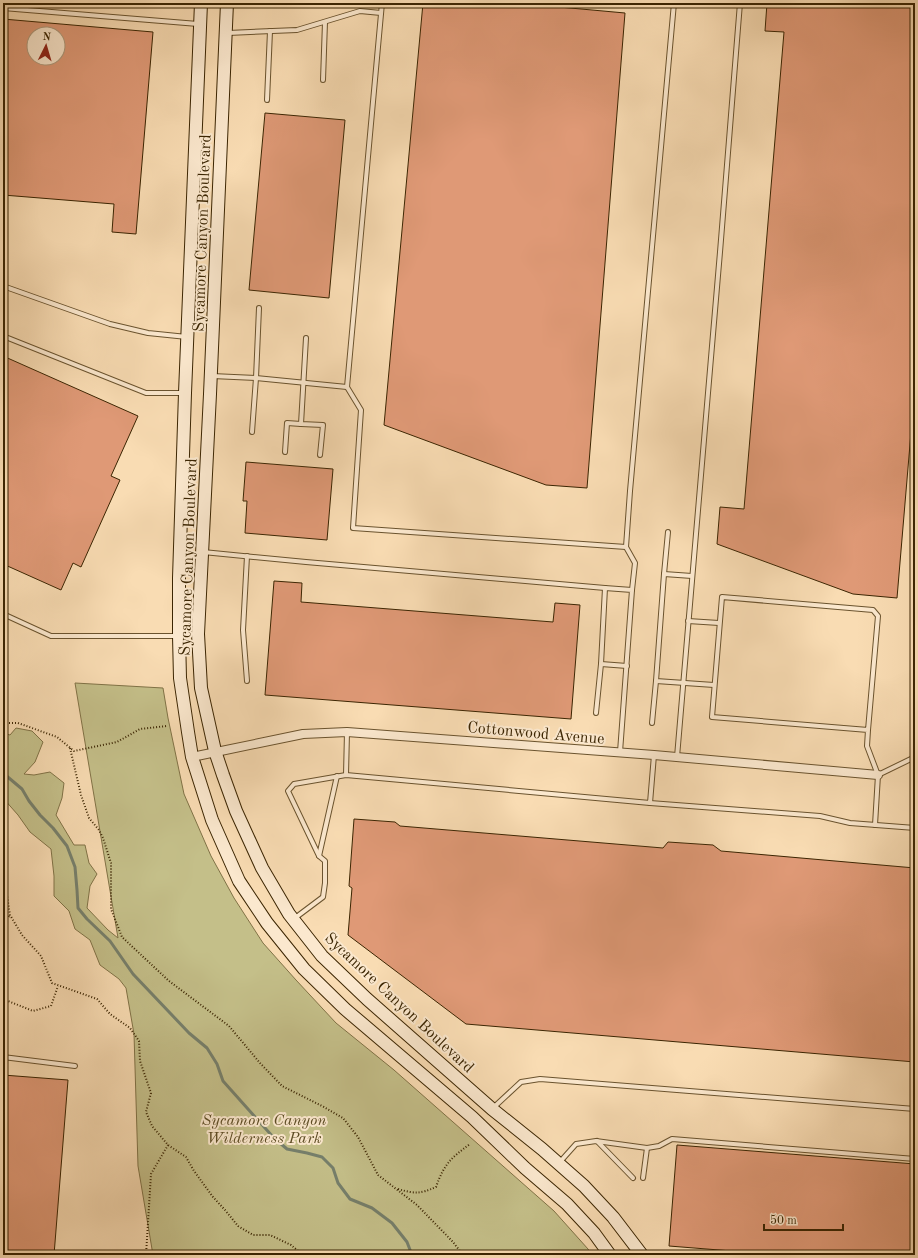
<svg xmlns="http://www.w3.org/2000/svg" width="918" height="1258" font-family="'Old Standard TT',serif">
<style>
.green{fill:#c4bf89;stroke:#807246}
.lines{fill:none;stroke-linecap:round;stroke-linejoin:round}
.stream{stroke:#767f6b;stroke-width:3}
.building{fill:#df9976;stroke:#3b2502;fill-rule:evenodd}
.service-casing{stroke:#6a532e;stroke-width:6}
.minor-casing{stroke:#6a532e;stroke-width:10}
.secondary-casing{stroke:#3b2502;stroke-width:14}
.path{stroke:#3b2502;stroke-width:2;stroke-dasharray:1 2;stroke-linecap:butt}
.service{stroke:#fbe8ce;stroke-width:4}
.minor{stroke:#fbe8ce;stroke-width:8}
.secondary{stroke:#fbe8ce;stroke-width:12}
.labels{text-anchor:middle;stroke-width:4;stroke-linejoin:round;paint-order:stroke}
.street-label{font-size:16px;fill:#3b2502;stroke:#fbe8ce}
.park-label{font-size:16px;font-style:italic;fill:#5d4c24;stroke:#fbe8ce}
</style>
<rect width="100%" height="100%" fill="#f9dcb3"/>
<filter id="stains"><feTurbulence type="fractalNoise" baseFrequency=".005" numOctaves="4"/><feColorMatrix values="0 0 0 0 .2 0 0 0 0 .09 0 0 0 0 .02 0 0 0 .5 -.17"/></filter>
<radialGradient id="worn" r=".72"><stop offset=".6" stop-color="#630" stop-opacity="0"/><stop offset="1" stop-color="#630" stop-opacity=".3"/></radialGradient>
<path class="green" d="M75 683 163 688 168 718 184 794 211 856 234 898 263 943 296 980 336 1023 394 1070 554 1211 588 1249 592 1255H153L138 1166 134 1034 126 988 119 979 100 965 90 940 75 929 69 911 54 896V876L51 849 30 832 18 815 3 798V733L10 735 16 728 32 731 43 742 35 762 24 774 34 775 50 772 64 783 62 798 56 815 74 845H85L89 863 97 874 90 886 87 908 108 930 118 938Z"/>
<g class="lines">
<path class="stream" d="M3 773 22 789 29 801 40 815 53 828 67 846 75 867 77 890 78 908 87 919 110 941 133 974 189 1033 207 1048 217 1064 223 1081 274 1138 287 1149 307 1153 322 1157 333 1168 338 1183 350 1199 372 1208 392 1223 407 1242 412 1255"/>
</g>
<g class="building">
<path d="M423 3H515L625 13 587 488 546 485 384 425Z"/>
<path d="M767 3H915V385L897 598 853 594 717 544 720 507 744 509 784 32 765 31Z"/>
<path d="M3 19 153 32 136 234 112 232 114 204 3 195ZM34 34H58V58H34Z"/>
<path d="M265 113 345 120 329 298 249 290Z"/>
<path d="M3 356 138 416 111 476 120 480 81 567 73 563 61 590 3 564Z"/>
<path d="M246 462 333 469 327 540 245 533 247 501H243Z"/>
<path d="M274 581 302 583 301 602 553 622 555 603 580 605 571 719 265 695Z"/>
<path d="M354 819 395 822 400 826 663 848 668 842 713 845 721 851 915 868V1062L466 1024 348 935 352 888 349 886Z"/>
<path d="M3 1075 68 1080 54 1255H3Z"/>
<path d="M677 1145 915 1164V1242L914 1255H782L669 1246Z"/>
</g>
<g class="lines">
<g class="service-casing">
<g id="service">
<path d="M3 8 198 24"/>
<path d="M228 33 297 30 360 11 381 13"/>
<path d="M323 80 325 22"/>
<path d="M267 100 270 31"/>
<path d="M3 286 110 324 148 333 187 337"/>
<path d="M3 336 146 393H183"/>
<path d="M306 338 301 424 323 425 320 455"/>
<path d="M212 376 256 378 347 387 361 410 353 528 626 547 635 563 632 590"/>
<path d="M347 387 382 3"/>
<path d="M252 432 256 378 259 308"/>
<path d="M285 452 287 423 301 424"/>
<path d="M626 547 630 491 674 3"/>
<path d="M203 552 306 562 605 588"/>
<path d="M247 556 243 630 247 681"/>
<path d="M664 574 668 532"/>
<path d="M692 576 664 574 656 681 714 685"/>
<path d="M3 614 51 636H178"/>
<path d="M688 621 719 623"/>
<path d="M601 664 605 588 632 590 620 752"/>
<path d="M596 713 601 664 627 666"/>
<path d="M652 723 656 681"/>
<path d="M868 730 712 717 722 597 873 610 878 616 868 730 867 746 878 775 875 825"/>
<path d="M677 757 720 252 740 3"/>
<path d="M346 775 347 732"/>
<path d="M878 775 915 757"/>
<path d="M650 803 820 816 850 823 915 828"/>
<path d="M319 856 337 776"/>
<path d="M295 918 323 897 325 883V861L319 856 288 791 294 784 346 775 650 803 654 755"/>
<path d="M3 1057 75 1066"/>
<path d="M493 1108 521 1082 540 1079 915 1109"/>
<path d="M597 1141 633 1178"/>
<path d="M559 1163 576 1144 596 1141 647 1148 659 1146 672 1139 915 1159"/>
<path d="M643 1178 647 1148"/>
</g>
</g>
<g class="minor-casing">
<path id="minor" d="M192 757 303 734 347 732 654 755 878 775"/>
</g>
<g class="secondary-casing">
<g id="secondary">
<path d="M201 3 185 393 179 578V636L180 678 188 732 192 757 212 820 239 881 267 923 304 969 345 1009 472 1117 525 1168 567 1204 594 1233 610 1255"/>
<path d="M227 3 210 394 198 634 201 688 215 751 223 775 236 811 262 868 289 914 322 956 367 999 492 1109 542 1149 584 1186 613 1217 642 1255"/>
</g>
</g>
<g class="path">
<path d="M3 723H18L57 737 74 751 117 742 140 729 167 726"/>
<path d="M70 748 81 795 89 818 99 830 103 838 111 863V909L122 937 169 981 229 1026 260 1063 282 1086 324 1107 343 1118 358 1137 378 1175 417 1205 453 1242 463 1255"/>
<path d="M3 870 10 915 22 935 41 956 52 983 97 999 110 1014 130 1028 139 1041 140 1061 151 1093 146 1112 152 1126 168 1145 186 1157 194 1171 213 1197 225 1210 238 1226 253 1235H270L291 1245 303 1255"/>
<path d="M3 924 10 915"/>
<path d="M3 999 33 1011 51 1006 58 986"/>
<path d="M398 1189C415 1194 420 1194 436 1187 444 1164 451 1158 470 1144"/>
<path d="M146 1255 151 1174 168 1145"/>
</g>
<use href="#service" class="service"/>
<use href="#minor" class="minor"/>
<use href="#secondary" class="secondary"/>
</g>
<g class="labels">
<g class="street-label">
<text transform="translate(201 233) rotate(-88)" y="6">Sycamore Canyon Boulevard</text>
<text transform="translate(187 557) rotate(-88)" y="6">Sycamore Canyon Boulevard</text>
<text transform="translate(536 732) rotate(5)" y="6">Cottonwood Avenue</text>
<text transform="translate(400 1002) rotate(43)" y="6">Sycamore Canyon Boulevard</text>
</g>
<g class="park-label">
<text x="264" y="1125">Sycamore Canyon<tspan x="264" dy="18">Wilderness Park</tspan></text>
</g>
</g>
<rect width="918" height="1258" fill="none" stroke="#f9dcb3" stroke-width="16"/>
<rect x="4" y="4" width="910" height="1250" fill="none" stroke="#3b2502" stroke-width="2"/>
<rect x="8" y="8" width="902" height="1242" fill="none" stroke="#3b2502"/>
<g transform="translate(46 46) rotate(5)"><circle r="19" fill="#fbe8ce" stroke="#ae9a7c"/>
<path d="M0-3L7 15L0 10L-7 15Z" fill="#8f2418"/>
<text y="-6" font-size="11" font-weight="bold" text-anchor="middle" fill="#3b2502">N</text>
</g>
<path d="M764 1224v6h79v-6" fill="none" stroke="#3b2502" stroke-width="2"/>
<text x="770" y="1224" font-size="12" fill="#3b2502" stroke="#fbe8ce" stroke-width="3" paint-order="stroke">50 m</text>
<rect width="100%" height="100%" filter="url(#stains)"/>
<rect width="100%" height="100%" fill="url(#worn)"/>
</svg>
